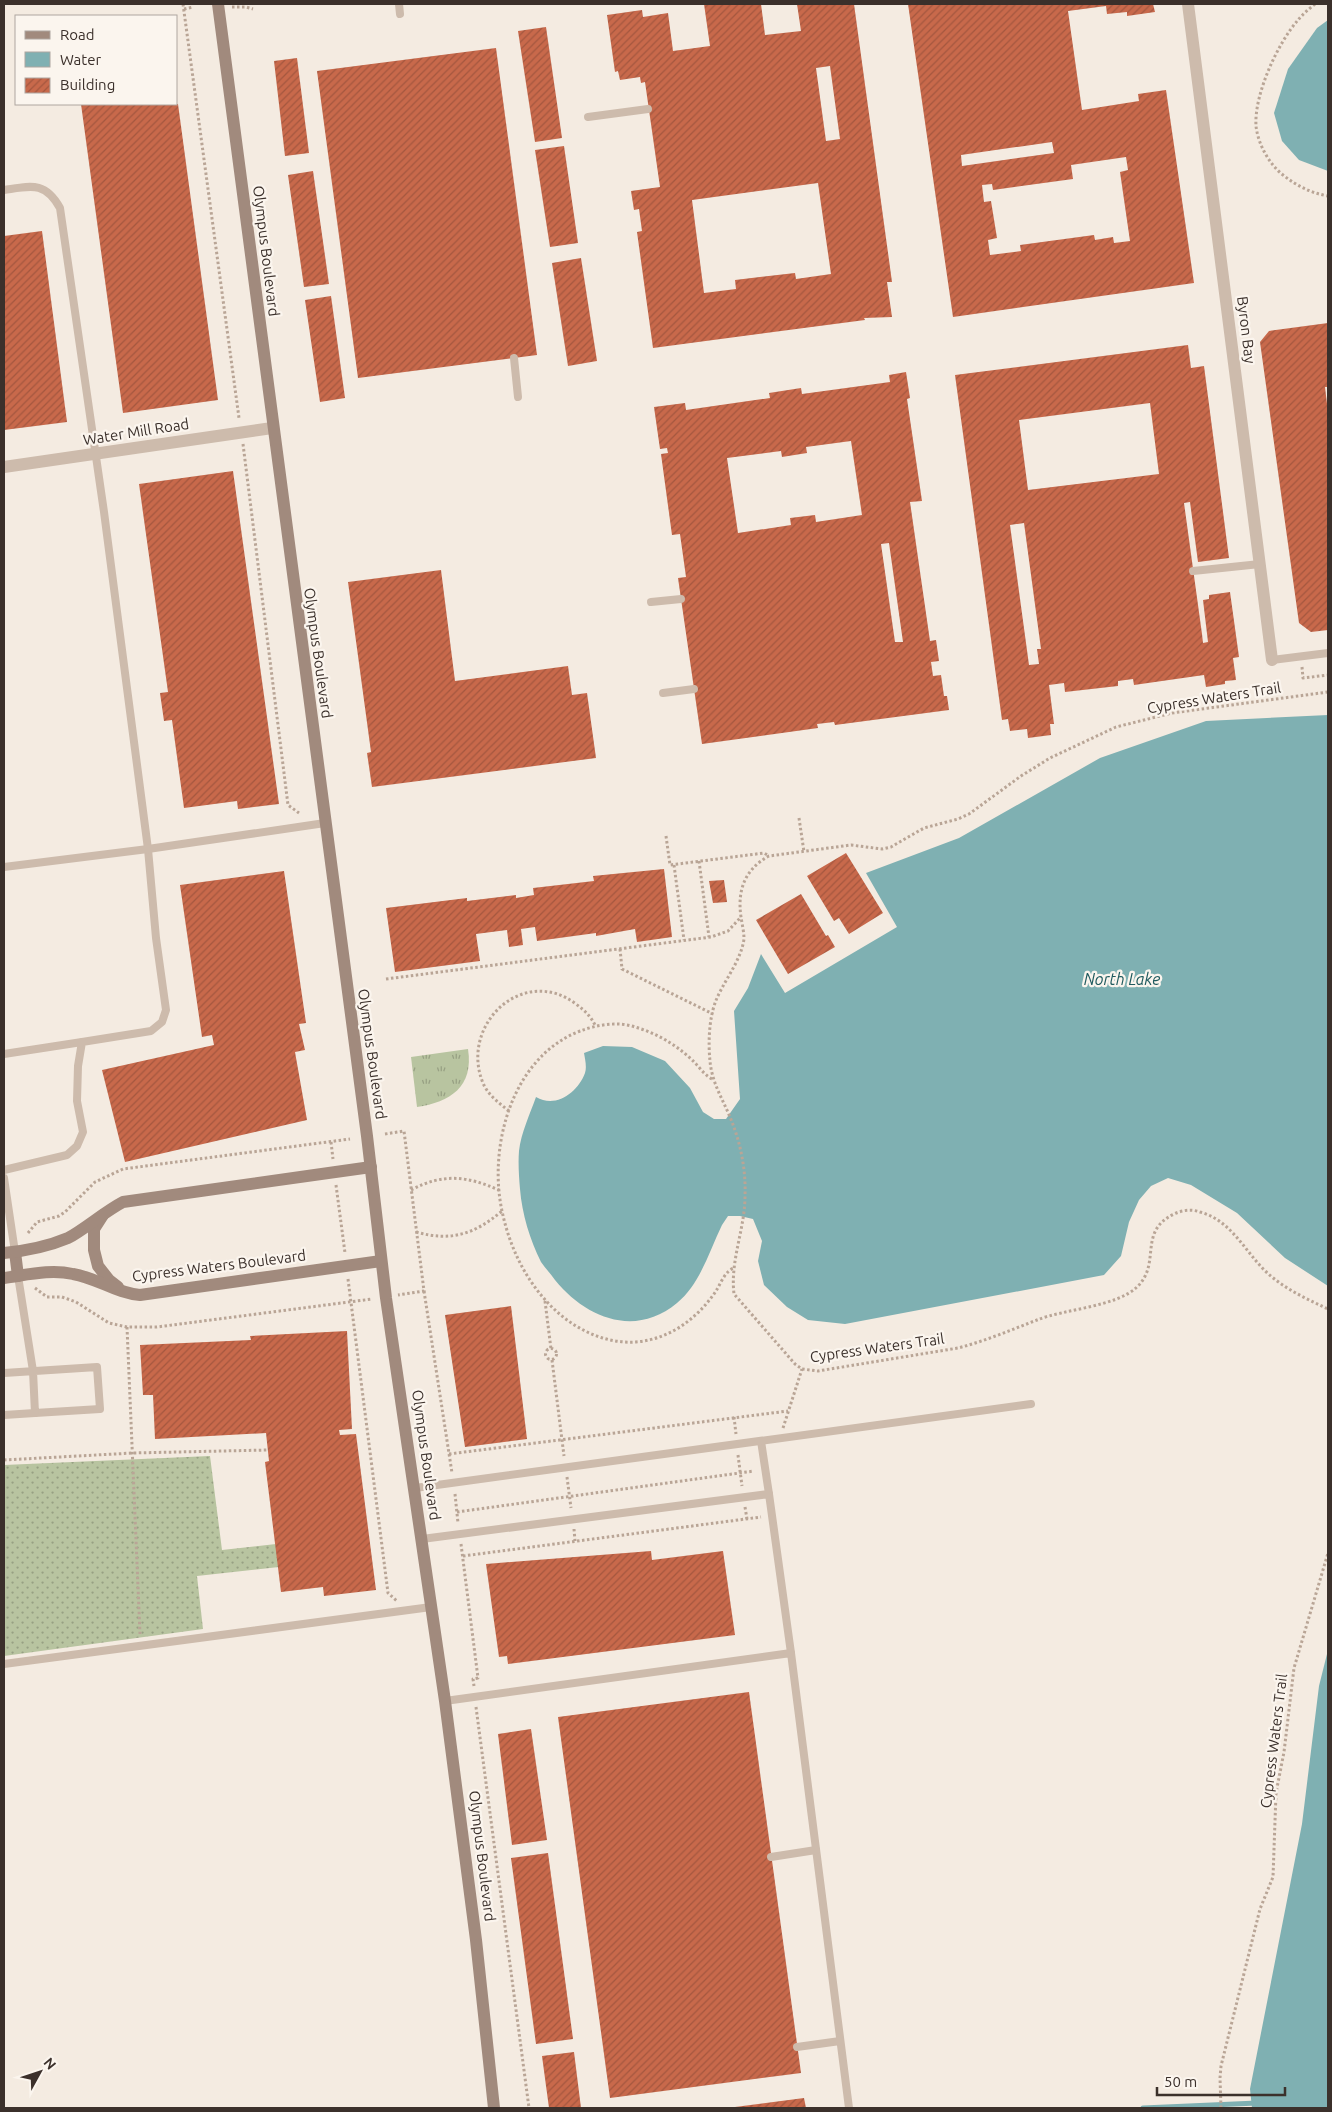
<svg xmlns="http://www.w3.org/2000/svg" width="1332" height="2112" font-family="Ubuntu,sans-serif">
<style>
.grass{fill:url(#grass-dots)}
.park{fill:url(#park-tufts)}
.water{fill:#7fb0b2}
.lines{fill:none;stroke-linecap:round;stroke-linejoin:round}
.stream{stroke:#7fb0b2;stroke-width:5}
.building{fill:url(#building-hatch);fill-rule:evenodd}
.path{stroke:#b9a596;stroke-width:3;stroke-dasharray:2.5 2.5;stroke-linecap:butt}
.lane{stroke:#cdbbac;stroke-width:8}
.street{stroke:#cdbbac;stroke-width:12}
.secondary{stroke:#a18a7d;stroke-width:12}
.labels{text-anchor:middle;stroke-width:4.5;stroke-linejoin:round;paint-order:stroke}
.street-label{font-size:15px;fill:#3b302b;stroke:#fbf5ee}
.water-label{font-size:16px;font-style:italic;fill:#1f5a5e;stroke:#fbf5ee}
</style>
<defs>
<pattern id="grass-dots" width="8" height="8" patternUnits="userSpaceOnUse" patternTransform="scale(1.25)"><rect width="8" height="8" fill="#b8c4a0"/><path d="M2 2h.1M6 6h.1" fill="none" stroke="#97a083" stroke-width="1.8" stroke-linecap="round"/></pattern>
<pattern id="park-tufts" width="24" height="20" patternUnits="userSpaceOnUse" patternTransform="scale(1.25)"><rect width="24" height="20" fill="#b8c4a0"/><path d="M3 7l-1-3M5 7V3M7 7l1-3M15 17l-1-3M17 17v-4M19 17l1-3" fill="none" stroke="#97a083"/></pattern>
<pattern id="building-hatch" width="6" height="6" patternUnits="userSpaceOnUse" patternTransform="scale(1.25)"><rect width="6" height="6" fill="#c8694b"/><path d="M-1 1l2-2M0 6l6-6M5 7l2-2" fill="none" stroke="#a4573f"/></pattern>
</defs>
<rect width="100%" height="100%" fill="#f4ebe1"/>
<path class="grass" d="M210 1456 222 1550 276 1544 279 1567 197 1576 203 1629 4 1656V1465Z"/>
<path class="park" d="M468 1049C474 1087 450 1102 417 1107L411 1057Z"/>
<g class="water">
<path d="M1328 20V171L1299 160 1282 141 1274 113 1288 69 1317 28Z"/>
<path d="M1328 715V1286L1285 1258 1237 1213 1191 1185 1168 1178 1151 1186 1139 1200 1129 1222 1121 1256 1104 1275 845 1324 808 1320 787 1307 764 1285 758 1261 762 1241 753 1219 740 1216H728L722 1225C709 1252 700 1284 677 1303 635 1338 586 1318 555 1280 551 1274 545 1268 541 1262 530 1240 522 1214 520 1189 519 1177 518 1163 519 1151 521 1133 530 1114 536 1097 556 1109 578 1092 585 1073 587 1067 585 1059 584 1053L603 1046 632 1047 665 1061 690 1088 703 1112 714 1119H726L740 1099 734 1011 748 988 761 954 785 993 897 927 866 873 959 838 1100 758 1206 721Z"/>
<path d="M1328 1650V2108H1252L1250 2089 1302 1824 1319 1686Z"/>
</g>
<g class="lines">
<path class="stream" d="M1143 2108 1257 2103"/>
</g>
<g class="building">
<path d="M704 4H761L765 35 801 31 797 4H854L892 282H887L892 317 864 318 865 320 653 348 637 232 642 231 639 209 634 210 631 191 660 187 645 82 641 83 640 77 620 80 618 71 615 72 607 15 642 10 643 17 668 13 673 51 710 46ZM830 66 840 139 826 141 816 68ZM818 183 831 274 796 279 795 273 735 280 736 289 704 293 692 200Z"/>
<path d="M908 4H1153L1155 12 1127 16V12L1107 14 1106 6 1068 11 1082 110 1139 101 1138 94 1166 90 1194 283 953 317ZM1052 142 1054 153 962 166 961 155ZM1126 157 1128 170 1120 172 1130 241 1114 243 1113 237 1095 240 1094 235 1020 245 1021 251 990 255 988 240 997 238 991 201 984 202 982 185 992 184 993 190 1073 179 1071 165Z"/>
<path d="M546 27 562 138 535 142 518 31Z"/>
<path d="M496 48 537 355 358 378 317 71Z"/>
<path d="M297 58 309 153 285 156 274 61Z"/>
<path d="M81 104H178L218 400 123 413Z"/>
<path d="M564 146 578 243 550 247 535 150Z"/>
<path d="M313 171 329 284 304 287 288 175Z"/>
<path d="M42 231 67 422 4 430V236Z"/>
<path d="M581 258 597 361 568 366 552 263Z"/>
<path d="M331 296 345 398 320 402 305 300Z"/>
<path d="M1328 323V387H1325L1328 412V630L1311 632 1299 623 1260 342 1269 331Z"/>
<path d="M1188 345 1191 368 1204 366 1229 558 1198 562 1190 502 1184 503 1202 634 1203 643 1208 642 1203 600 1209 599V595L1230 592 1239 657 1233 658 1236 680 1225 681V684L1206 687 1204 675 1134 685 1133 679 1118 681V686L1065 692 1064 683 1049 685 1054 724H1050L1051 735 1028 738 1027 729 1010 731 1008 719 1002 720 955 375ZM1150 403 1159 474 1028 490 1019 420ZM1024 523 1041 649H1037L1039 664 1029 665 1010 525Z"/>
<path d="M906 372 910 398 907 399 922 501 910 502 930 641 936 640 939 661 931 662 933 676 941 675 944 696H947L949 710 835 725 834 722 817 724 818 728 702 744 678 578 686 577 680 534 672 535 661 454 668 453 667 448 660 449 654 407 685 403 686 410 770 398 769 393 801 388 802 394 890 382 889 375ZM851 441 862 515 816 522 815 515 790 518 791 525 738 533 727 458 781 451 782 457 807 453 806 447ZM889 543 903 642H895L881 544Z"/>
<path d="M233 471 279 804 238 809 237 801 184 808 172 720 164 721 160 693 168 692 139 484Z"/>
<path d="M441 570 455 681 568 666 572 695 587 693 596 758 372 787 367 753 371 752 348 582Z"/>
<path d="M846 853 883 913 849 934 839 918 834 921 807 876Z"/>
<path d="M664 869 672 937 637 942 635 929 596 936V933L537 941 535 927 521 929 523 945 509 947 507 930 476 934 480 961 395 972 386 908 467 898V901L516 895V898L534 895 533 888 594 881 593 876Z"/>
<path d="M284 871 306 1023 299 1024 305 1050 295 1052 307 1120 125 1162 102 1070 214 1045 212 1035 202 1037 180 885Z"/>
<path d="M724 880 727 902 713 903 709 881Z"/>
<path d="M801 894 826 936 828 935 835 947 788 974 756 920Z"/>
<path d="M511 1306 527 1439 465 1447 445 1315Z"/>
<path d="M347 1331 352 1429 339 1430 340 1435 356 1434 376 1590 324 1596 323 1587 281 1592 265 1462 269 1461 266 1433 155 1439 153 1395H143L140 1345 251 1340 250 1336Z"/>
<path d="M651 1551 652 1560 723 1551 735 1635 508 1664 507 1656 499 1657 486 1564Z"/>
<path d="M749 1692 801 2073 610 2098 558 1717Z"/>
<path d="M531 1729 547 1840 512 1845 498 1734Z"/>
<path d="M548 1853 573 2039 536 2044 511 1858Z"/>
<path d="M574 2052 581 2108H549L542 2056Z"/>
<path d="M804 2098 806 2108H735V2107Z"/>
</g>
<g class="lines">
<g class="path">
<path d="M183 4 239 418"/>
<path d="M1315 4C1309 9 1303 14 1298 20 1278 43 1254 94 1256 126 1258 144 1269 164 1283 175 1297 186 1311 193 1328 196"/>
<path d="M232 7H246L253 9"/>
<path d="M184 9 193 7"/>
<path d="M243 444 288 805 299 813"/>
<path d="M1302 667 1303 678 1328 675"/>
<path d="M1328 692 1172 713 1116 727 1050 758 1021 776 969 814 958 819 924 828 891 847 882 849 851 845 769 856C745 869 737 890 741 917 742 924 744 932 744 939 741 960 726 978 717 998 709 1016 708 1042 710 1061 712 1084 724 1101 732 1122 741 1145 746 1171 745 1196 745 1229 730 1260 734 1294L795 1364 802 1369 818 1371 958 1348C985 1341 1011 1330 1037 1320 1064 1309 1116 1307 1137 1287 1162 1263 1137 1232 1174 1214 1182 1210 1192 1209 1200 1212 1234 1221 1247 1257 1272 1277 1289 1291 1309 1300 1328 1309"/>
<path d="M799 818 804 852"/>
<path d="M666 836 670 865 764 853 769 856"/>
<path d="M699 861 709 937"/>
<path d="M674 865 684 940"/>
<path d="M620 949 622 969 713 1014"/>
<path d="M386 979 711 937 728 931 741 917"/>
<path d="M712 1079C703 1074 698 1065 691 1059 675 1044 656 1033 635 1027 618 1021 596 1025 580 1031 512 1057 488 1146 502 1211 510 1249 527 1283 554 1309 576 1330 606 1344 636 1342 670 1339 697 1319 716 1291 721 1283 725 1271 734 1268"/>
<path d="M509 1111C499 1103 488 1095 483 1083 459 1025 523 964 576 1004 585 1011 591 1016 596 1027"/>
<path d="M385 1134 404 1131 424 1291 398 1295"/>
<path d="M331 1142 333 1159"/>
<path d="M336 1185 345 1253"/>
<path d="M411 1190C443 1173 467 1176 499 1190"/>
<path d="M416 1232C451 1242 475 1234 502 1211"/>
<path d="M28 1233 37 1222 59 1216 65 1212 95 1182 123 1169 350 1139"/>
<path d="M348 1279 388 1593 397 1601"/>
<path d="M35 1288 47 1297H62L76 1302 109 1323 127 1327H157L372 1299"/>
<path d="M424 1291 452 1473"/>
<path d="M545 1301 551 1349"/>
<path d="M127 1327 140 1634"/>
<circle cx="551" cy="1354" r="5.5"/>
<path d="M552 1360 564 1456"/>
<path d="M734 1417 736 1434"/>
<path d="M783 1428 802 1369"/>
<path d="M449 1454 788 1411"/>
<path d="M738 1455 742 1486"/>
<path d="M4 1460 133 1453 268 1450"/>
<path d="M567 1477 571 1508"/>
<path d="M455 1494 458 1523"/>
<path d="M745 1507 747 1519"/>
<path d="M457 1512 754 1471"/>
<path d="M574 1529 575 1541"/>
<path d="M461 1544 478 1678 473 1679 474 1686"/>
<path d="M463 1556 761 1517"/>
<path d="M476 1707 529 2108"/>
<path d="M1221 2108 1220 2078 1221 2066 1260 1909 1273 1877 1276 1793 1284 1752 1294 1668 1328 1553"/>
</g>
<g class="lane">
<path d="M399 4 400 14"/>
<path d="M588 117 648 109"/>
<path d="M4 190C31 186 45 181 60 208L104 512 148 849 156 938 166 1010 162 1022 151 1031 82 1042 78 1066 77 1101 83 1132 77 1146 67 1155 4 1170"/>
<path d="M514 358 518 397"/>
<path d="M1193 571 1260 564"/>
<path d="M651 602 681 599"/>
<path d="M1272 660 1328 653"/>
<path d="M663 693 694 689"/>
<path d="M4 867 148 849 325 823"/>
<path d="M4 1054 82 1042"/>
<path d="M4 1178 15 1252"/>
<path d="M4 1373 97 1367 100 1409 35 1413 33 1371 18 1276"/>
<path d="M4 1415 35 1413"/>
<path d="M761 1441 769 1494"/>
<path d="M415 1488 1031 1404"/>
<path d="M422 1539 769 1494 791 1653"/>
<path d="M4 1664 431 1607"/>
<path d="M445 1701 791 1653 849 2108"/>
<path d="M771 1857 816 1850"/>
<path d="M797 2047 840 2041"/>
</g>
<g class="street">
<path d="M1188 4 1272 660"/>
<path d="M4 467 272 428"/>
</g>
<g class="secondary">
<path d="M218 4 367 1136 386 1298 445 1701 476 1940 494 2108"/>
<path d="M103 1215 94 1229V1250L98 1266 109 1280 118 1287"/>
<path d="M15 1252 18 1276"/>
<path d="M4 1253C24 1251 49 1246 68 1238 85 1229 104 1212 123 1202L371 1167"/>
<path d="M4 1278C27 1275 50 1269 73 1274 97 1278 116 1293 140 1295L381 1261"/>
</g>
</g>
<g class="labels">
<g class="street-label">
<text transform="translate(266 251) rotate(83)" y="5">Olympus Boulevard</text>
<text transform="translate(1246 330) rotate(83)" y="5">Byron Bay</text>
<text transform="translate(136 432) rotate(-9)" y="5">Water Mill Road</text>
<text transform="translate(318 653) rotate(82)" y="5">Olympus Boulevard</text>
<text transform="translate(1214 698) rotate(-9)" y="5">Cypress Waters Trail</text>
<text transform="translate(372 1054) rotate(82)" y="5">Olympus Boulevard</text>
<text transform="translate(219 1266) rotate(-7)" y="5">Cypress Waters Boulevard</text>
<text transform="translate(877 1348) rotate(-8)" y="5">Cypress Waters Trail</text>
<text transform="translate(426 1455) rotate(82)" y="5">Olympus Boulevard</text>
<text transform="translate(1274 1741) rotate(-83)" y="5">Cypress Waters Trail</text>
<text transform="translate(482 1856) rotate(83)" y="5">Olympus Boulevard</text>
</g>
<g class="water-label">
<text x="1122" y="985">North Lake</text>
</g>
</g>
<rect width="1332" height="2112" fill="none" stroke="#3b302b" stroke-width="10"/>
<rect x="15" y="15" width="162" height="90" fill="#fbf5ee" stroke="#aea6a0"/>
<rect x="25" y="31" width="25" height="8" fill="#a18a7d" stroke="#aea6a0"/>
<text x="60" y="40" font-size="15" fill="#3b302b">Road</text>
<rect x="25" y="52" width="25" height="15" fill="#7fb0b2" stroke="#aea6a0"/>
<text x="60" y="65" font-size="15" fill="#3b302b">Water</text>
<rect x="25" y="78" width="25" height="15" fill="url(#building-hatch)" stroke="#aea6a0"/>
<text x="60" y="90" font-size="15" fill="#3b302b">Building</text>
<g transform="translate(40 2072) rotate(50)" stroke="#fbf5ee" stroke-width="4" paint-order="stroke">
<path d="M0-4L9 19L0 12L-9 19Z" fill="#3b302b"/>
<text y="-8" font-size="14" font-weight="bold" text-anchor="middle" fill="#3b302b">N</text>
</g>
<path d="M1157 2087v8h128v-8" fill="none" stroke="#3b302b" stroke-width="2.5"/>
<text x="1164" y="2087" font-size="15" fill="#3b302b" stroke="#fbf5ee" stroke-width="4" paint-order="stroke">50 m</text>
</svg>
